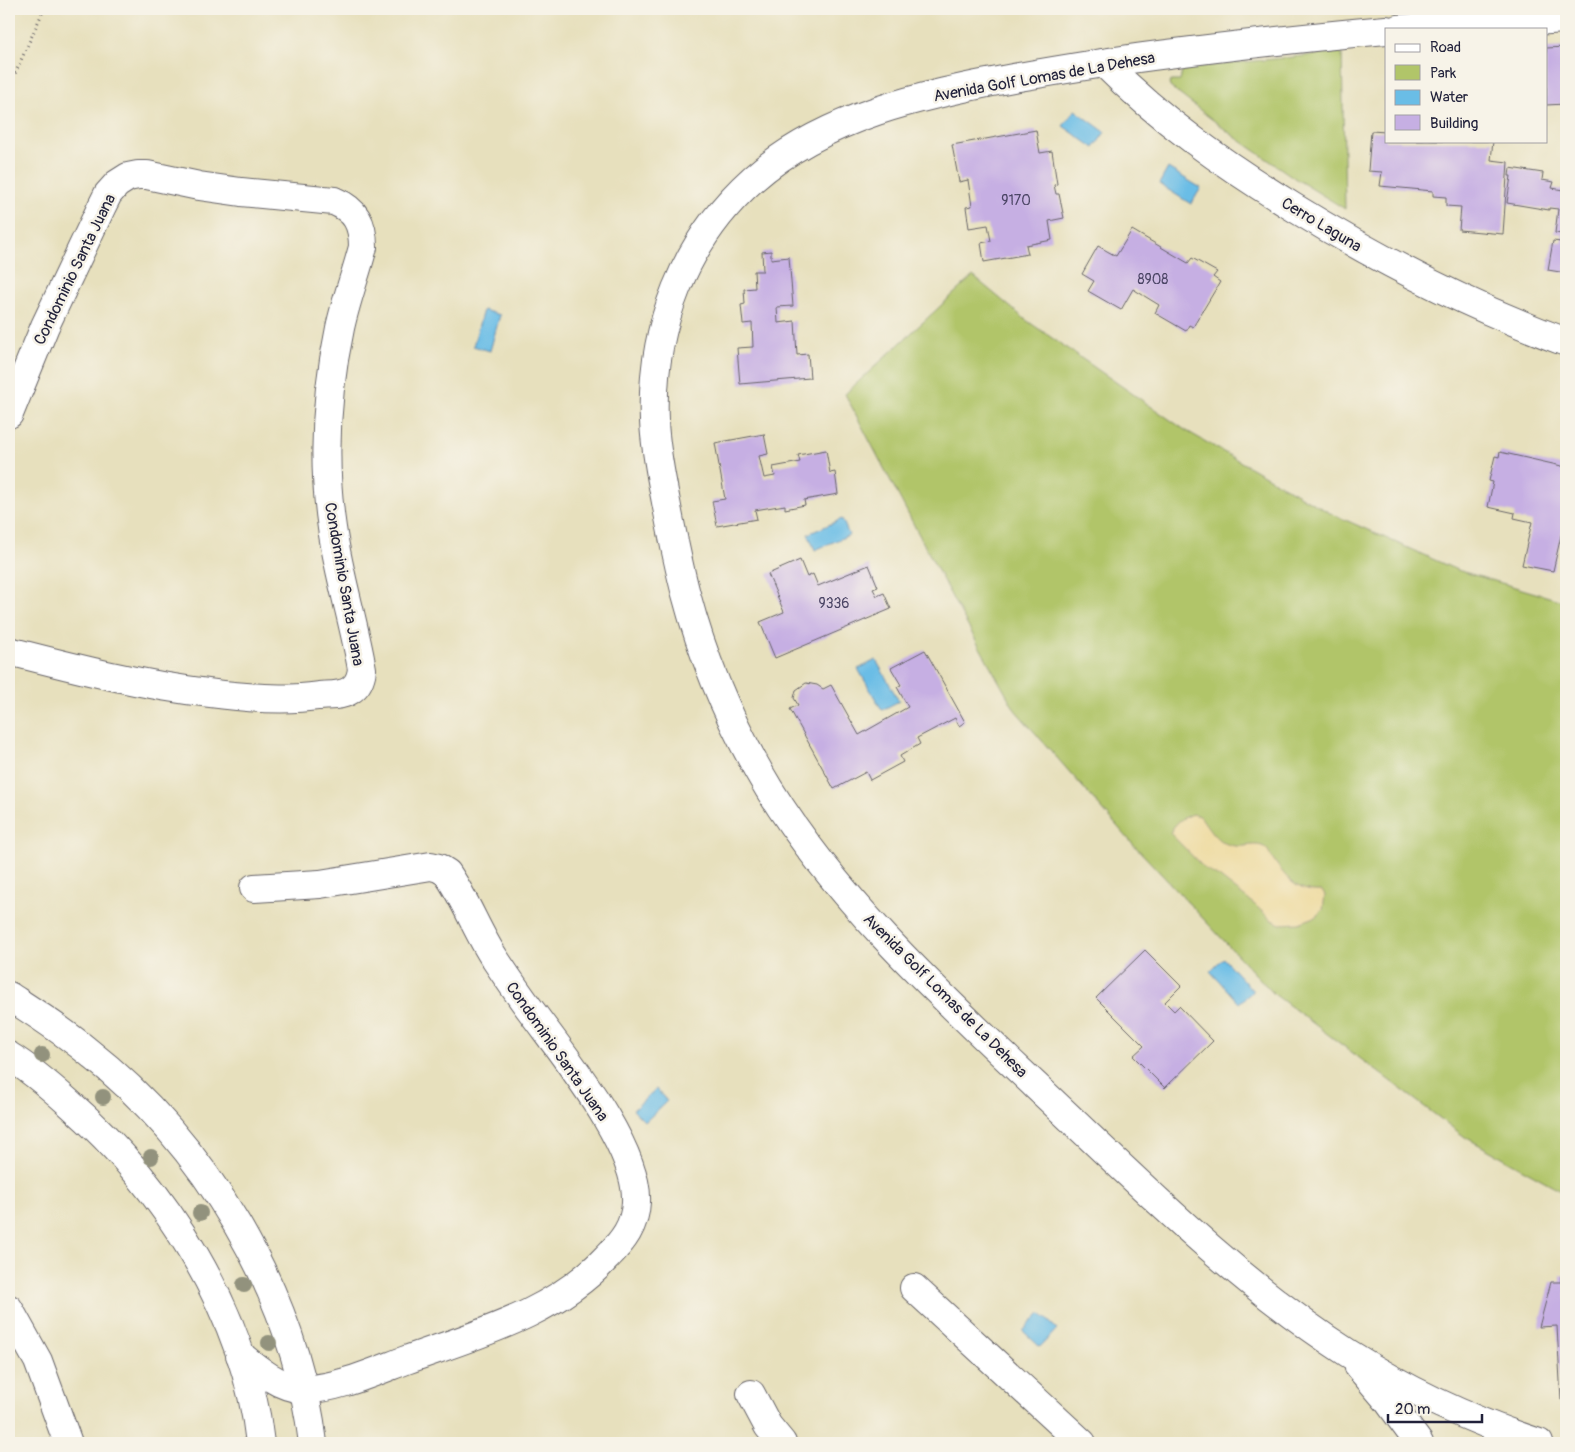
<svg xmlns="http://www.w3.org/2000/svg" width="1575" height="1452" font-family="Pangolin,sans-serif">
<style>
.green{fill:#b1c569;stroke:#6a7452}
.sand{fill:#eeda9e;stroke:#887e6c}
.water{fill:#6abde6;stroke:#467090}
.building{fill:#c6afe3}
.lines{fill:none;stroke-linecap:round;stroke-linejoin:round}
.minor-casing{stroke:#676468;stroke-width:30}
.path{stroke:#676468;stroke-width:3;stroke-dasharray:1 4;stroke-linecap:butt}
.minor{stroke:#fff;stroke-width:28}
.tree{fill:#92927d}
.labels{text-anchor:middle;stroke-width:5;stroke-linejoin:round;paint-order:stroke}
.number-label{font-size:14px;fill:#4b4565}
.street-label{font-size:16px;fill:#22223b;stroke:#f7f3e8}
</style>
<rect width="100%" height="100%" fill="#f7f3e8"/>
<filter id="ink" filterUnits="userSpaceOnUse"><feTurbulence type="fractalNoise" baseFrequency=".02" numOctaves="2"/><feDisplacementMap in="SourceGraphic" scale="10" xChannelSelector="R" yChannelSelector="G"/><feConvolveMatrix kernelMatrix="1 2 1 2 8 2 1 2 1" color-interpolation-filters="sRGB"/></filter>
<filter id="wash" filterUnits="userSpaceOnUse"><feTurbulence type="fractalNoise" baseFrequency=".0096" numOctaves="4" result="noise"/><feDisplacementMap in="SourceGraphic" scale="20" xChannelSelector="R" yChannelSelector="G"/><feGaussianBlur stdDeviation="1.12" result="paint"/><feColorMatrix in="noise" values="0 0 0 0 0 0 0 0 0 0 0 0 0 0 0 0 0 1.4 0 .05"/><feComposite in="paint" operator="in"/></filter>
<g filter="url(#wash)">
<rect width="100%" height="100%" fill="#e7e0bd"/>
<g class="green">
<path d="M1342 52 1345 209 1296 179 1235 137 1170 87 1169 83 1172 81H1180L1182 71 1196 67Z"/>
<path d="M973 276 1026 320 1185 430 1330 513 1457 570 1566 602V1193L1465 1137 1274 994 1132 843 1015 710 956 605 845 394Z"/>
</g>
<path class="sand" d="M1192 814 1200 816C1213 834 1219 848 1245 846 1250 845 1259 844 1264 847 1268 849 1270 855 1273 859 1286 878 1297 893 1322 891L1325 895 1323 910 1315 917 1299 923 1280 924 1270 919 1255 905 1219 877 1206 870 1170 833C1175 823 1182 818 1192 814Z"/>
<g class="water">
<path d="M1075 110 1105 132 1094 148 1063 126Z"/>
<path d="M1168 168 1201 188 1191 204 1159 184Z"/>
<path d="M483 310 500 315 490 351 473 346Z"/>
<path d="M842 519 849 535 815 550 808 534Z"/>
<path d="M876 660 899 701 882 710 858 669Z"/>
<path d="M1223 958 1253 991 1239 1003 1210 971Z"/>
<path d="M656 1089 667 1101 645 1122 633 1110Z"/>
<path d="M1040 1313 1057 1329 1040 1347 1023 1331Z"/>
</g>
<g id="blocks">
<g class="building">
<path d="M1566 47V104L1546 105V48Z"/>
<path d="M1036 130 1040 153 1052 151 1057 184 1054 185 1056 194H1059L1064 218 1049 221 1052 240 1026 245 1028 254 984 262 981 243 991 241 988 225 969 228 966 207 972 206 968 180 959 182 952 145Z"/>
<path d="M1371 131 1386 132V141H1493L1491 160 1508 162 1503 234 1459 230 1461 207 1446 206V197L1433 196V191L1380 186 1382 172 1368 171Z"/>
<path d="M1510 168 1543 173 1542 180 1554 182 1552 188 1563 190 1566 178V273L1548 270 1553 241 1561 242 1563 234 1555 233 1558 209 1549 208V210L1507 203 1511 176H1509Z"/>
<path d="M1132 230 1188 263 1192 258 1217 272 1213 277 1220 282 1193 327 1189 325 1186 331 1155 313 1159 305 1133 289 1121 310 1088 291 1094 281 1082 274 1098 246 1116 256Z"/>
<path d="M771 251V259L789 257 793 306 777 307 778 323 795 321 797 355 808 354 810 378 740 384 737 348 753 347 752 323 743 324 741 305 745 304 744 289 755 288 754 271H763L762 252Z"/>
<path d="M764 434 768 454 759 456 764 478 775 476 773 467 800 462 798 455 826 450 830 473 835 472 838 494 804 500 805 505 785 509V505L755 510 757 519 717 526 712 501 725 499 715 443Z"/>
<path d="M1500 452 1566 467V532L1562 531 1553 571 1522 565 1532 522 1514 518 1515 513 1488 507 1493 482 1489 481 1495 456 1499 457Z"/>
<path d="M800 560 807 577 813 574 818 586 869 565 878 587 873 589 877 596 884 593 891 609 775 658 760 622 784 612 768 574Z"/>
<path d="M925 650 965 722 959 726 955 718 917 738 920 744 900 756 903 762 870 780 866 772 834 789 790 709 798 705 794 698 796 690 806 683 817 685 823 689 831 685 859 735 908 707 897 687 901 685 891 668Z"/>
<path d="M1145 950 1181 986 1165 1002 1174 1011 1179 1006 1213 1041 1165 1088 1133 1056 1144 1046 1096 998Z"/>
<path d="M1566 1275V1400H1561L1557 1326 1539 1327 1551 1282H1561V1276Z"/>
</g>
</g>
</g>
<g filter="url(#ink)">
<use href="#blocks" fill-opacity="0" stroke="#676468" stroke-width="1"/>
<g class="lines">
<g class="minor-casing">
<g id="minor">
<path d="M1398 29 1566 19"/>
<path d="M1386 30C1308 37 1230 46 1152 56 1106 62 1059 70 1013 78 923 95 824 116 753 179 684 241 650 329 654 421 655 448 661 476 666 502 672 533 678 564 686 594 704 662 733 729 769 789 839 902 940 995 1036 1086 1135 1179 1233 1279 1348 1353 1408 1391 1472 1421 1539 1443"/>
<path d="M1104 63C1159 119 1225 165 1293 207 1379 260 1471 307 1566 342"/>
<path d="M9 414 45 326 102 206 108 194 117 184 128 177 138 175H147L199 186 241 192 334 201C356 210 363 224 363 247 356 274 346 300 340 328 326 393 322 461 332 528 339 576 354 622 362 669 361 677 359 684 352 689 344 696 330 695 319 696 283 701 246 698 209 693 141 685 75 668 9 651"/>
<path d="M9 996C35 1013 62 1030 86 1050 205 1143 295 1293 313 1443"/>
<path d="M9 1056C30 1069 50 1086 69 1103 165 1187 246 1314 260 1443"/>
<path d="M914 1288 1082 1443"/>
<path d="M9 1309 38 1361 68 1443"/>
<path d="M240 1355C257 1369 280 1388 303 1389 332 1391 379 1370 406 1360 478 1334 554 1314 607 1257 623 1241 635 1226 636 1202 639 1147 564 1056 532 1012 519 995 507 977 495 959 477 932 466 900 447 873L439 868 431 866 320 884 254 888"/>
<path d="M1359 1367 1388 1401 1419 1443"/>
<path d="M751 1394 768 1426 782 1443"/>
</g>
</g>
<path class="path" d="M9 87 44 9"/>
<use href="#minor" class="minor"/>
</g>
<g class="tree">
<circle cx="42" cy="1055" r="8"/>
<circle cx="103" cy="1097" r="8"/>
<circle cx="151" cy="1157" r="8"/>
<circle cx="200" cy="1213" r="8"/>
<circle cx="244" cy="1285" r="8"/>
<circle cx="269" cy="1343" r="8"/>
</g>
</g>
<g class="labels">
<g class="number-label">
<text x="1016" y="205">9170</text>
<text x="1153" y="284">8908</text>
<text x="834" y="608">9336</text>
</g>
<g class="street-label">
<text transform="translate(1044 76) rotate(-10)" y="6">Avenida Golf Lomas de La Dehesa</text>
<text transform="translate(1322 224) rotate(31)" y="6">Cerro Laguna</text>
<text transform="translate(74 269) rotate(-64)" y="6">Condominio Santa Juana</text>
<text transform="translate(345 584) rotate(80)" y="6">Condominio Santa Juana</text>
<text transform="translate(946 995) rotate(45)" y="6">Avenida Golf Lomas de La Dehesa</text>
<text transform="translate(558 1051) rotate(55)" y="6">Condominio Santa Juana</text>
</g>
</g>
<rect width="1575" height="1452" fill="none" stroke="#f7f3e8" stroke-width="30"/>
<rect x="1385" y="28" width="162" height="115" fill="#f7f3e8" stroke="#a29fa3"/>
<rect x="1395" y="44" width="25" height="8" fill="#ffffff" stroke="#a29fa3"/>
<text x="1430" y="52" font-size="15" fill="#22223b">Road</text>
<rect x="1395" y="65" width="25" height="15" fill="#b1c569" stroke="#a29fa3"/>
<text x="1430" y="78" font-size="15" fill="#22223b">Park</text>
<rect x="1395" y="90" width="25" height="15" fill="#6abde6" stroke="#a29fa3"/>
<text x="1430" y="102" font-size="15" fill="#22223b">Water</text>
<rect x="1395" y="115" width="25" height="15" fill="#c6afe3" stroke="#a29fa3"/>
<text x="1430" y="128" font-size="15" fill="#22223b">Building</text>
<path d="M1388 1414v8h94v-8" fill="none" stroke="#22223b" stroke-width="2.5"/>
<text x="1395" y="1414" font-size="15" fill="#22223b" stroke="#f7f3e8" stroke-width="4" paint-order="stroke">20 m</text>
</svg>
